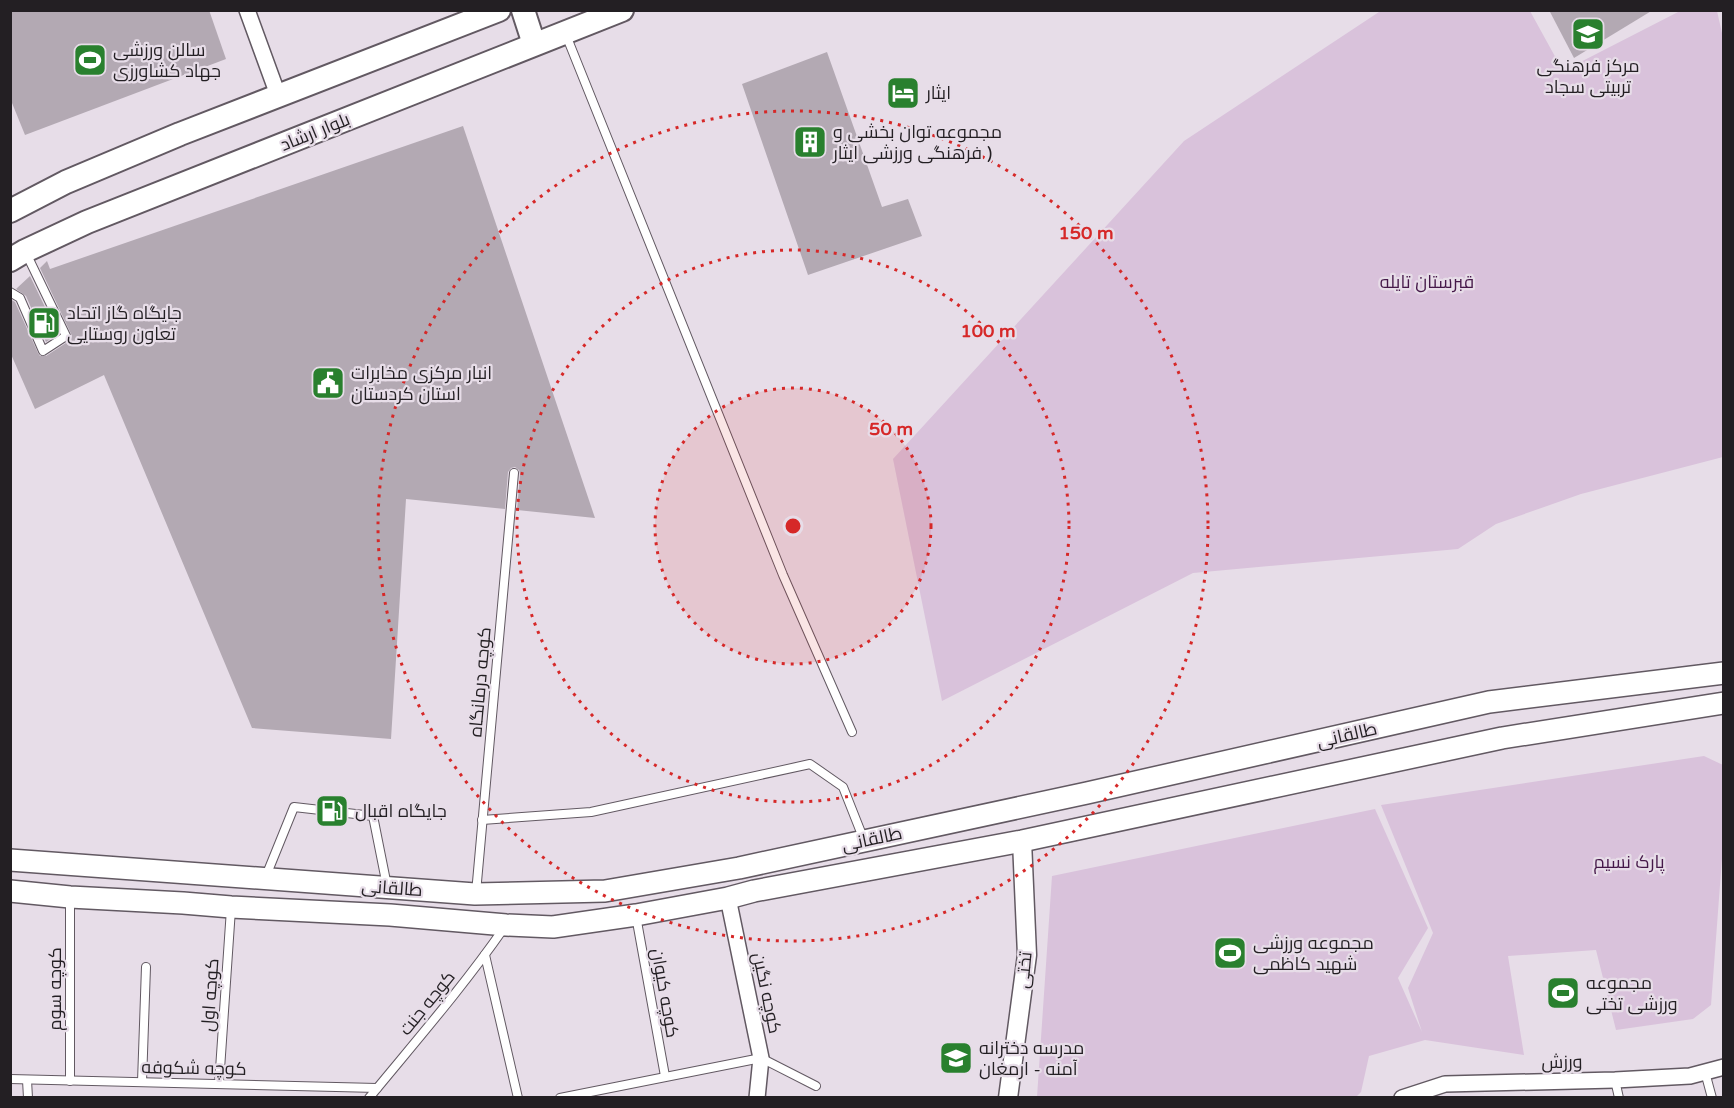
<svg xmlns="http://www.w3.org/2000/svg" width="1734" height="1108" font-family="'Varela Round',Cairo,sans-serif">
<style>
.green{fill:#d9c2db}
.building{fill:#b3a9b3}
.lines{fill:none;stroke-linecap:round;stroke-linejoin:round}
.service-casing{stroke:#625962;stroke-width:10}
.minor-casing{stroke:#625962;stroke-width:18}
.tertiary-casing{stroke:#625962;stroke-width:21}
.secondary-casing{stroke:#625962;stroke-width:24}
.primary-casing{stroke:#625962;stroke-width:26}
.service{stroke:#fff;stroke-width:8}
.minor{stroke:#fff;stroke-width:15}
.tertiary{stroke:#fff;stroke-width:18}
.secondary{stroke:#fff;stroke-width:21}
.primary{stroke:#fff;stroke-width:22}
.ring{fill:none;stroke:#d62828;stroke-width:3;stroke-dasharray:3 6}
.labels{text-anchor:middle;stroke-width:4.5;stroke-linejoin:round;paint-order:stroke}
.poi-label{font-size:18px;fill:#231f23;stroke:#e7dde8;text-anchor:start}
.street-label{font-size:18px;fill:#231f23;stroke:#e7dde8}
.park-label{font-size:18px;fill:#451849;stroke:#e7dde8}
.centre{fill:#d62828;stroke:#e7dde8;stroke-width:3}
.ring-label{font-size:18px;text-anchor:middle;font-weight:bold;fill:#d62828;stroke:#e7dde8;stroke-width:4.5;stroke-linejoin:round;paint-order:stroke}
</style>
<rect width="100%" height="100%" fill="#e7dde8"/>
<g class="green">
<path d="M1382 10 1530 11 1563 71 1680 11H1717L1724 42 1723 457 1581 494 1496 524 1458 549 1193 573 942 701 893 459 1184 141Z"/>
<path d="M1704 756 1723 765V845L1711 1005 1693 1019 1616 1030 1596 950 1508 956 1524 1055 1425 1040 1369 1056 1361 1092 1356 1097H1037L1052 876 1375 809 1428 928 1398 978 1422 1032 1408 988 1433 933 1381 805Z"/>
</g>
<g class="building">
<path d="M10 10H209L226 59 25 135 10 98Z"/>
<path d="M1549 10H1653L1574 58Z"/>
<path d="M827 52 882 207 908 199 922 236 808 275 742 84Z"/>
<path d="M463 126 595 518 517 510 520 474 519 470 515 467 511 468 508 472 505 509 406 499 391 739 252 728 104 375 35 409 10 352V299L15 302 38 353 40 356H46L69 341 72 336 40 268 47 261 50 269Z"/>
<path d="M30 276 58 334 46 342 26 296 16 289Z"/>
</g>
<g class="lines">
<g class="service-casing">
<g id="service">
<path d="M566 35 783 575 852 732"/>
<path d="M10 292 20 298 43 351 66 336 26 253"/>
<path d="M482 820 591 812 810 764 843 787 864 840"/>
<path d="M266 876 294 807 373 816 387 886"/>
<path d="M476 893 514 473"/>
<path d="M70 899V1081"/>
<path d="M636 916 665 1076"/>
<path d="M485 955 518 1098"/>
<path d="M1705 1072 1712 1098"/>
<path d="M10 1079 377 1088"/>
<path d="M27 1080 28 1098"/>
<path d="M1615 1080 1619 1098"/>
<path d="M142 1082 146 967"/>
<path d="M219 1084 231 909"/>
<path d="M369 1098C415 1042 463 987 504 928"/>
<path d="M560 1098 761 1058 816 1086"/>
</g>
</g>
<g class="minor-casing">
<g id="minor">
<path d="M247 10 278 95"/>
<path d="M728 898 761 1058 757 1098"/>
<path d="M1402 1098 1445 1084 1615 1080 1690 1076 1724 1067"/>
</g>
</g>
<g class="tertiary-casing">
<path id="tertiary" d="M1008 1098 1027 955 1022 841"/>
</g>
<g class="secondary-casing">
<g id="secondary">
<path d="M10 860 475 894 605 891 739 868 1087 793 1489 702 1724 673"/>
<path d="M10 891 70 897 183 903 231 907 390 915 506 925 553 927 636 915 728 898 754 891 1022 841 1502 738 1724 703"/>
</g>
</g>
<g class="primary-casing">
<g id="primary">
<path d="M523 10 534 44"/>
<path d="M10 211 66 182 180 134 499 10"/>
<path d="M10 260 25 251 87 222 622 10"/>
</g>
</g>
<use href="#service" class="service"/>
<use href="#minor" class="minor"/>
<use href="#tertiary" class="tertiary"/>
<use href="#secondary" class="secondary"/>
<use href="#primary" class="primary"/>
</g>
<circle cx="793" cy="526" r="138" fill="#d62828" fill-opacity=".12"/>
<g class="ring">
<circle cx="793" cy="526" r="138"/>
<circle cx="793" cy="526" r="276"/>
<circle cx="793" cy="526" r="415"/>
</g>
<defs>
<g id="school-square" transform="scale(1.725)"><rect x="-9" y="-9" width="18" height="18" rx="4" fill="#29802e" stroke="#e7dde8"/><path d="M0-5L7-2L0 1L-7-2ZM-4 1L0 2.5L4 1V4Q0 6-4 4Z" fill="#fff"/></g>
<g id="stadium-square" transform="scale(1.725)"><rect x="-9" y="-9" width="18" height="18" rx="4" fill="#29802e" stroke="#e7dde8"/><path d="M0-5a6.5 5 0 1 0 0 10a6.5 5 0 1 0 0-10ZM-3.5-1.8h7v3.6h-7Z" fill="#fff"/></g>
<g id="hotel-square" transform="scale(1.725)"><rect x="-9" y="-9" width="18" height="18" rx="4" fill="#29802e" stroke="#e7dde8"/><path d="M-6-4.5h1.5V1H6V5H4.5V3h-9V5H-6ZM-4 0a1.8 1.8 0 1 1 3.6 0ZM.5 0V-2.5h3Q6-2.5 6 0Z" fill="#fff"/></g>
<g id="building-square" transform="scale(1.725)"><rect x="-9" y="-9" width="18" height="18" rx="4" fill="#29802e" stroke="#e7dde8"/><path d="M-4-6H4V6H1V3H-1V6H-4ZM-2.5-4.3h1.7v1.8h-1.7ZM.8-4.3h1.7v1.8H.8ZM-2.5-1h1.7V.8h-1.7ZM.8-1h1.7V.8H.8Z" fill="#fff"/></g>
<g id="fuel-square" transform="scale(1.725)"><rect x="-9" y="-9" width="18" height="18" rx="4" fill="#29802e" stroke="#e7dde8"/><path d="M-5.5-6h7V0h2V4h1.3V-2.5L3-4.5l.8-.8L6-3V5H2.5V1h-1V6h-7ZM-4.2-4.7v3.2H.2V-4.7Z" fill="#fff"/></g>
<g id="civic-square" transform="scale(1.725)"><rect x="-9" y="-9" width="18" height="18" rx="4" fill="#29802e" stroke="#e7dde8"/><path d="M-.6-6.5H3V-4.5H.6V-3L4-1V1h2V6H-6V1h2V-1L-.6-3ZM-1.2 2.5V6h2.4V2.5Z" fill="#fff"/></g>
</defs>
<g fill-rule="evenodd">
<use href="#school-square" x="1588" y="34"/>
<use href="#stadium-square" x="90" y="60"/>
<use href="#hotel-square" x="903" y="93"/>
<use href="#building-square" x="810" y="142"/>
<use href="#fuel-square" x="44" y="323"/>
<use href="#civic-square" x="328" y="383"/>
<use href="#fuel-square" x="332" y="811"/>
<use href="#stadium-square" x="1230" y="953"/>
<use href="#stadium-square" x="1563" y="993"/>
<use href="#school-square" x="956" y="1058"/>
</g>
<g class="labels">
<g class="poi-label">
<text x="113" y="56">سالن ورزشی<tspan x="113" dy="21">جهاد کشاورزی</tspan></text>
<text x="1588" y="72" text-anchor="middle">مرکز فرهنگی<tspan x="1588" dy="21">تربیتی سجاد</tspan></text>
<text x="926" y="99">ایثار</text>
<text x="833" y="138">مجموعه توان بخشی و<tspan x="833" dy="21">فرهنگی ورزشی ایثار )</tspan></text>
<text x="67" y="319">جایگاه گاز اتحاد<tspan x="67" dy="21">تعاون روستایی</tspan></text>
<text x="351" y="379">انبار مرکزی مخابرات<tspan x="351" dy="21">استان کردستان</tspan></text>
<text x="355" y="817">جایگاه اقبال</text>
<text x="1253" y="949">مجموعه ورزشی<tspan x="1253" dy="21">شهید کاظمی</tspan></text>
<text x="1586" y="989">مجموعه<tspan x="1586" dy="21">ورزشی تختی</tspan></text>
<text x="979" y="1054">مدرسه دخترانه<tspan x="979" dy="21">آمنه - ارمغان</tspan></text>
</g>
<g class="street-label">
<text transform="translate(315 132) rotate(-22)" y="6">بلوار ارشاد</text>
<text transform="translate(480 682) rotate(-85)" y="6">کوچه درمانگاه</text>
<text transform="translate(1347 735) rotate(-13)" y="6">طالقانی</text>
<text transform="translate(872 839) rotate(-12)" y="6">طالقانی</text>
<text transform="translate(392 888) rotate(4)" y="6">طالقانی</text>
<text transform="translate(1024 970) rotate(-85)" y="6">تختی</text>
<text transform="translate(55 989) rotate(-90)" y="6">کوچه سوم</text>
<text transform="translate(665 993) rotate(80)" y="6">کوچه کیوان</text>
<text transform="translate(767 993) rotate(78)" y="6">کوچه نگین</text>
<text transform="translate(210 995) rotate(-86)" y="6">کوچه اول</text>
<text transform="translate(427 1003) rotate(-51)" y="6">کوچه جنت</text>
<text transform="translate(1562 1062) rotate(-1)" y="6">ورزش</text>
<text transform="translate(194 1068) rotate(1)" y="6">کوچه شکوفه</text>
</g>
<g class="park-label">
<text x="1427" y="288">قبرستان تایله</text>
<text x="1629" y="868">پارک نسیم</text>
</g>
</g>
<circle cx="793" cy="526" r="9" class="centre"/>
<g class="ring-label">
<text x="1086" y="239">150 m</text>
<text x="988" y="337">100 m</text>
<text x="891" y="435">50 m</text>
</g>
<rect width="1734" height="1108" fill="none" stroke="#231f23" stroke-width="24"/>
</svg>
